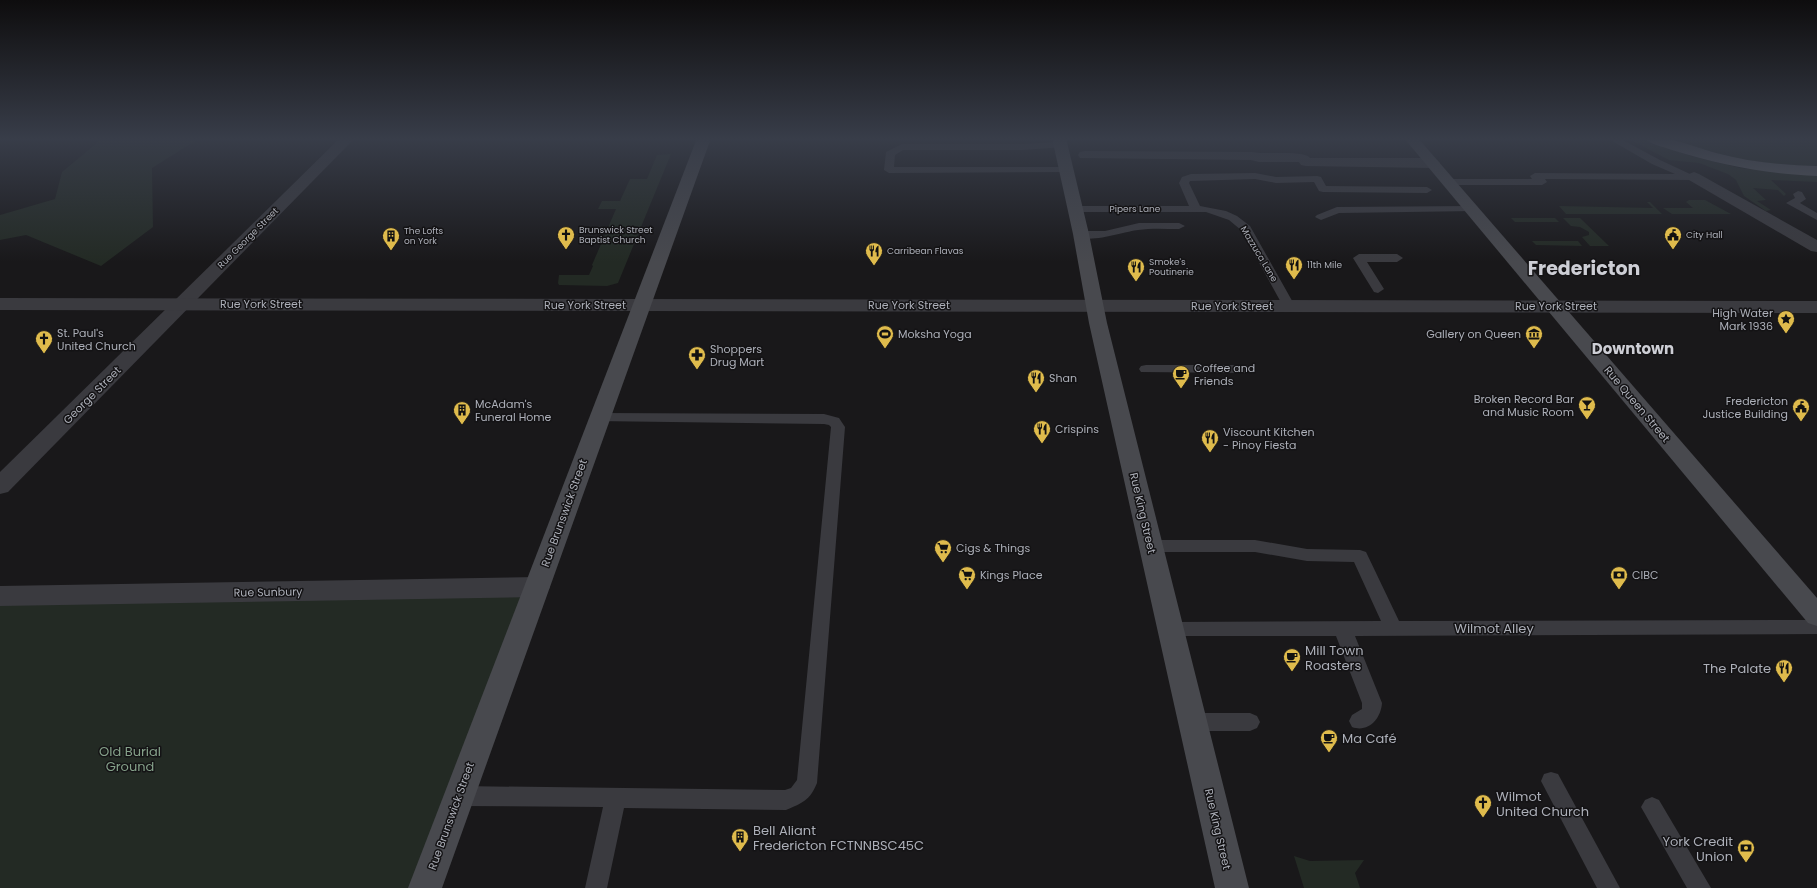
<svg xmlns="http://www.w3.org/2000/svg" width="1817" height="888" font-family="Poppins,sans-serif">
<style>
.green{fill:#232a24}
.lines{fill:none;stroke-linecap:round;stroke-linejoin:round}
.service{fill:#3a3a3f;fill-rule:evenodd}
.pedestrian{fill:#3a3a3f;fill-rule:evenodd}
.minor{fill:#3a3a3f;fill-rule:evenodd}
.tertiary{fill:#3a3a3f;fill-rule:evenodd}
.secondary{fill:#48494e;fill-rule:evenodd}
.trunk{fill:#5e6066;fill-rule:evenodd}
.labels{text-anchor:middle;stroke-width:3;stroke-linejoin:round;paint-order:stroke}
.far-street-label{font-size:9px;fill:#acafb8;stroke:#141315}
.far-poi-label{font-size:9px;fill:#acafb8;stroke:#141315;text-anchor:start}
.street-label{font-size:11px;fill:#acafb8;stroke:#141315}
.poi-label{font-size:11px;fill:#acafb8;stroke:#141315;text-anchor:start}
.near-street-label{font-size:13px;fill:#acafb8;stroke:#141315}
.near-poi-label{font-size:13px;fill:#acafb8;stroke:#141315;text-anchor:start}
.near-park-label{font-size:13px;fill:#85a18a;stroke:#141315}
.district-label{font-size:15px;font-weight:bold;fill:#cdced5;stroke:#141315}
.town-label{font-size:19px;font-weight:bold;fill:#cdced5;stroke:#141315}
</style>
<rect width="100%" height="100%" fill="#19181a"/>
<g class="green">
<path d="M103 138H200L152 168 153 227 101 266 26 235 0 240V215L55 199 62 172Z"/>
<path d="M1627 138H1641L1691 156 1740 168 1817 176V182L1771 180 1786 194 1784 196 1778 190 1753 188 1766 200 1757 201 1771 210 1766 211 1744 196 1736 180 1728 174 1699 163 1669 160Z"/>
<path d="M1663 138H1817V166C1767 166 1710 156 1663 138Z"/>
<path d="M671 154 618 283 607 286 559 285 558 283 559 275H589L593 266 592 265 616 209H598L602 201H620L630 179H647L657 155Z"/>
<path d="M1689 200H1705L1731 214H1672L1663 208H1693L1686 202Z"/>
<path d="M1647 202H1650L1662 214H1566L1559 206 1653 208Z"/>
<path d="M1511 218H1555L1559 222H1515Z"/>
<path d="M1563 218H1580L1609 246H1590L1582 237 1589 235V232L1580 227 1571 226Z"/>
<path d="M1532 241H1578L1582 246 1536 245Z"/>
<path d="M537 587 425 888H0V596Z"/>
<path d="M1294 856 1310 861 1364 860 1355 873 1360 888H1304Z"/>
</g>
<g class="lines">
<g class="service">
<path d="M1607 138H1619L1660 160 1690 174 1698 175 1699 177 1694 180 1545 179 1547 182 1542 185H1448L1443 182 1448 179H1532L1530 176 1535 173 1675 174 1652 164Z"/>
<path d="M1060 142 1065 145 1064 147 1023 150H903L895 155 894 167H1066L1071 170 1070 172 889 173 884 170 886 152 902 144H1023Z"/>
<path d="M1255 173 1276 177 1317 176 1321 177 1326 186 1427 187 1432 190 1427 193 1323 192 1319 191 1314 182 1276 183 1255 179 1190 181 1189 183 1200 206 1226 211 1237 216 1250 226 1295 306 1289 310 1283 306 1241 230 1229 220 1206 212H1074L1068 209 1074 206H1189L1179 183 1182 177 1191 174Z"/>
<path d="M1798 191 1802 192 1806 199 1800 203 1817 213V220L1786 203 1795 198 1793 194Z"/>
<path d="M1471 206 1475 207 1477 209 1475 211 1339 213 1321 220 1315 217 1317 215 1337 207Z"/>
<path d="M1139 223H1179L1185 226 1179 229C1166 229 1151 228 1138 230 1126 231 1084 246 1075 234L1081 231H1105Z"/>
<path d="M1359 254H1397L1403 258 1397 262H1367L1384 289 1378 293 1374 292 1353 258Z"/>
<path d="M1146 365H1244L1249 366 1251 369 1249 372 1244 373 1141 372 1139 369 1141 366Z"/>
<path d="M600 413 824 414 839 418 845 427 817 783C810 800 803 803 786 810L624 808 607 888H585L603 807 459 806 452 803 449 796 452 789 459 786 785 790 791 788 797 780 831 427 829 425 824 424 595 421 593 418 595 415Z"/>
<path d="M1151 540H1255L1307 549 1360 550 1366 552 1399 621 1817 620V634L1355 636 1382 703C1381 719 1368 733 1352 727L1349 721 1352 715 1362 709V703L1336 636H1171L1165 634 1162 629 1165 624 1171 622 1381 621 1354 562 1307 561 1255 552H1151L1145 550 1143 546 1145 542Z"/>
<path d="M1192 713H1250L1257 716 1260 722 1257 728 1250 731H1192L1185 728 1182 722 1185 716Z"/>
<path d="M1551 772 1558 774 1620 888H1597L1541 781 1544 774Z"/>
<path d="M1652 797 1659 800 1711 888H1687L1641 807 1645 800Z"/>
</g>
<path class="pedestrian" d="M1085 151 1252 152C1264 155 1304 150 1310 158H1432L1437 160 1440 163 1437 166 1432 168 1306 166 1301 165 1299 162H1259L1251 160 1080 158 1078 155 1080 152Z"/>
<g class="minor">
<path d="M340 138H355L8 492 0 494V472Z"/>
<path d="M1694 172 1699 174 1817 240V252L1811 251 1689 180 1686 177 1689 174Z"/>
<path d="M537 577 546 580 550 587 546 594 537 597 0 606V586Z"/>
</g>
<path class="tertiary" d="M0 298 1817 301V313L0 310Z"/>
<g class="secondary">
<path d="M697 138H711L442 888H408Z"/>
<path d="M1052 138H1066L1089 234 1107 323 1249 888H1215L1089 323 1073 234Z"/>
<path d="M1404 138H1418L1817 598V626L1808 623Z"/>
</g>
<path class="trunk" d="M1645 138C1669 135 1693 147 1716 153 1749 162 1783 165 1817 166V176C1767 174 1720 165 1672 150 1665 147 1650 145 1645 138Z"/>
</g>
<linearGradient id="sky" x2="0" y2="1"><stop stop-color="#0e0d0e"/><stop offset="0.53" stop-color="#383d49"/><stop offset="1" stop-color="#383d49" stop-opacity="0"/></linearGradient>
<rect width="1817" height="262" fill="url(#sky)"/>
<defs>
<g id="church-pin" transform="scale(0.9)"><path d="M0 17L-7.5 6A9.5 9.5 0 1 1 7.5 6Z" fill="#dfbb4c" stroke="#141315"/><path d="M-1.2-6h2.4v3.5h3.3v2.4h-3.3V6h-2.4V-.1h-3.3v-2.4h3.3Z" fill="#111"/></g>
<g id="civic-pin" transform="scale(0.9)"><path d="M0 17L-7.5 6A9.5 9.5 0 1 1 7.5 6Z" fill="#dfbb4c" stroke="#141315"/><path d="M-.6-6.5H3V-4.5H.6V-3L4-1V1h2V6H-6V1h2V-1L-.6-3ZM-1.2 2.5V6h2.4V2.5Z" fill="#111"/></g>
<g id="building-pin" transform="scale(0.9)"><path d="M0 17L-7.5 6A9.5 9.5 0 1 1 7.5 6Z" fill="#dfbb4c" stroke="#141315"/><path d="M-4-6H4V6H1V3H-1V6H-4ZM-2.5-4.3h1.7v1.8h-1.7ZM.8-4.3h1.7v1.8H.8ZM-2.5-1h1.7V.8h-1.7ZM.8-1h1.7V.8H.8Z" fill="#111"/></g>
<g id="restaurant-pin" transform="scale(0.9)"><path d="M0 17L-7.5 6A9.5 9.5 0 1 1 7.5 6Z" fill="#dfbb4c" stroke="#141315"/><path d="M-5-6h1v4h1v-4h1v4h1v-4h1v5L-1.5 .5V6h-2V.5L-5-1ZM5-6V6H3V1.5H1.5Q1.5-4 5-6Z" fill="#111"/></g>
<g id="sight-pin" transform="scale(0.9)"><path d="M0 17L-7.5 6A9.5 9.5 0 1 1 7.5 6Z" fill="#dfbb4c" stroke="#141315"/><path d="M0-6L1.8-2.2L6-1.7L2.9 1.2L3.7 5.4L0 3.3L-3.7 5.4L-2.9 1.2L-6-1.7L-1.8-2.2Z" fill="#111"/></g>
<g id="stadium-pin" transform="scale(0.9)"><path d="M0 17L-7.5 6A9.5 9.5 0 1 1 7.5 6Z" fill="#dfbb4c" stroke="#141315"/><path d="M0-5a6.5 5 0 1 0 0 10a6.5 5 0 1 0 0-10ZM-3.5-1.8h7v3.6h-7Z" fill="#111"/></g>
<g id="museum-pin" transform="scale(0.9)"><path d="M0 17L-7.5 6A9.5 9.5 0 1 1 7.5 6Z" fill="#dfbb4c" stroke="#141315"/><path d="M0-6L6-3V-2H-6V-3ZM-5-1h2V3h-2ZM-1-1h2V3h-2ZM3-1h2V3H3ZM-6 4H6V6H-6Z" fill="#111"/></g>
<g id="pharmacy-pin" transform="scale(0.9)"><path d="M0 17L-7.5 6A9.5 9.5 0 1 1 7.5 6Z" fill="#dfbb4c" stroke="#141315"/><path d="M-2-6h4v4h4v4h-4v4h-4v-4h-4v-4h4Z" fill="#111"/></g>
<g id="cafe-pin" transform="scale(0.9)"><path d="M0 17L-7.5 6A9.5 9.5 0 1 1 7.5 6Z" fill="#dfbb4c" stroke="#141315"/><path d="M-5.5-4.5H6V0H3Q3 3.5 0 3.5H-2.5Q-5.5 3.5-5.5 0ZM3-3.2v2h1.7v-2ZM-6 4.5H4V6H-6Z" fill="#111"/></g>
<g id="bar-pin" transform="scale(0.9)"><path d="M0 17L-7.5 6A9.5 9.5 0 1 1 7.5 6Z" fill="#dfbb4c" stroke="#141315"/><path d="M-6-5H6L.8 .8V4.5H3.5V6h-7V4.5H-.8V.8Z" fill="#111"/></g>
<g id="supermarket-pin" transform="scale(0.9)"><path d="M0 17L-7.5 6A9.5 9.5 0 1 1 7.5 6Z" fill="#dfbb4c" stroke="#141315"/><path d="M-6-5.5h2.5l.6 2H6L4.5 2H-2.5L-4.4-4H-6ZM-1.5 3.2a1.3 1.3 0 1 0 .1 0ZM3 3.2a1.3 1.3 0 1 0 .1 0Z" fill="#111"/></g>
<g id="bank-pin" transform="scale(0.9)"><path d="M0 17L-7.5 6A9.5 9.5 0 1 1 7.5 6Z" fill="#dfbb4c" stroke="#141315"/><path d="M-6-4H6V4H-6ZM0-2.3a2.3 2.3 0 1 0 0 4.6a2.3 2.3 0 1 0 0-4.6Z" fill="#111"/></g>
</defs>
<g fill-rule="evenodd">
<use href="#church-pin" x="566" y="235"/>
<use href="#civic-pin" x="1673" y="235"/>
<use href="#building-pin" x="391" y="236"/>
<use href="#restaurant-pin" x="874" y="251"/>
<use href="#restaurant-pin" x="1294" y="265"/>
<use href="#restaurant-pin" x="1136" y="267"/>
<use href="#sight-pin" x="1786" y="319"/>
<use href="#stadium-pin" x="885" y="334"/>
<use href="#museum-pin" x="1534" y="334"/>
<use href="#church-pin" x="44" y="339"/>
<use href="#pharmacy-pin" x="697" y="355"/>
<use href="#cafe-pin" x="1181" y="374"/>
<use href="#restaurant-pin" x="1036" y="378"/>
<use href="#bar-pin" x="1587" y="405"/>
<use href="#civic-pin" x="1801" y="407"/>
<use href="#building-pin" x="462" y="410"/>
<use href="#restaurant-pin" x="1042" y="429"/>
<use href="#restaurant-pin" x="1210" y="438"/>
<use href="#supermarket-pin" x="943" y="548"/>
<use href="#supermarket-pin" x="967" y="575"/>
<use href="#bank-pin" x="1619" y="575"/>
<use href="#cafe-pin" x="1292" y="657"/>
<use href="#restaurant-pin" x="1784" y="668"/>
<use href="#cafe-pin" x="1329" y="738"/>
<use href="#church-pin" x="1483" y="803"/>
<use href="#building-pin" x="740" y="837"/>
<use href="#bank-pin" x="1746" y="848"/>
</g>
<g class="labels">
<g class="far-street-label">
<text x="1135" y="212">Pipers Lane</text>
<text transform="translate(248 238) rotate(-45)" y="3">Rue George Street</text>
<text transform="translate(1259 254) rotate(59)" y="3">Mazzuca Lane</text>
</g>
<g class="far-poi-label">
<text x="579" y="233">Brunswick Street<tspan x="579" dy="10">Baptist Church</tspan></text>
<text x="404" y="234">The Lofts<tspan x="404" dy="10">on York</tspan></text>
<text x="1686" y="238">City Hall</text>
<text x="887" y="254">Carribean Flavas</text>
<text x="1149" y="265">Smoke's<tspan x="1149" dy="10">Poutinerie</tspan></text>
<text x="1307" y="268">11th Mile</text>
</g>
<g class="street-label">
<text x="261" y="308">Rue York Street</text>
<text x="585" y="309">Rue York Street</text>
<text x="909" y="309">Rue York Street</text>
<text x="1232" y="310">Rue York Street</text>
<text x="1556" y="310">Rue York Street</text>
<text transform="translate(92 395) rotate(-45)" y="4">George Street</text>
<text transform="translate(1637 404) rotate(50)" y="4">Rue Queen Street</text>
<text transform="translate(564 513) rotate(-70)" y="4">Rue Brunswick Street</text>
<text transform="translate(1143 513) rotate(77)" y="4">Rue King Street</text>
<text transform="translate(268 592) rotate(-1)" y="4">Rue Sunbury</text>
<text transform="translate(451 816) rotate(-70)" y="4">Rue Brunswick Street</text>
<text transform="translate(1218 829) rotate(77)" y="4">Rue King Street</text>
</g>
<g class="poi-label">
<text x="1773" y="317" text-anchor="end">High Water<tspan x="1773" dy="13">Mark 1936</tspan></text>
<text x="57" y="337">St. Paul's<tspan x="57" dy="13">United Church</tspan></text>
<text x="898" y="338">Moksha Yoga</text>
<text x="1521" y="338" text-anchor="end">Gallery on Queen</text>
<text x="710" y="353">Shoppers<tspan x="710" dy="13">Drug Mart</tspan></text>
<text x="1194" y="372">Coffee and<tspan x="1194" dy="13">Friends</tspan></text>
<text x="1049" y="382">Shan</text>
<text x="1574" y="403" text-anchor="end">Broken Record Bar<tspan x="1574" dy="13">and Music Room</tspan></text>
<text x="1788" y="405" text-anchor="end">Fredericton<tspan x="1788" dy="13">Justice Building</tspan></text>
<text x="475" y="408">McAdam's<tspan x="475" dy="13">Funeral Home</tspan></text>
<text x="1055" y="433">Crispins</text>
<text x="1223" y="436">Viscount Kitchen<tspan x="1223" dy="13">- Pinoy Fiesta</tspan></text>
<text x="956" y="552">Cigs &amp; Things</text>
<text x="980" y="579">Kings Place</text>
<text x="1632" y="579">CIBC</text>
</g>
<g class="near-street-label">
<text x="1494" y="633">Wilmot Alley</text>
</g>
<g class="near-poi-label">
<text x="1305" y="655">Mill Town<tspan x="1305" dy="15">Roasters</tspan></text>
<text x="1771" y="673" text-anchor="end">The Palate</text>
<text x="1342" y="743">Ma Café</text>
<text x="1496" y="801">Wilmot<tspan x="1496" dy="15">United Church</tspan></text>
<text x="753" y="835">Bell Aliant<tspan x="753" dy="15">Fredericton FCTNNBSC45C</tspan></text>
<text x="1733" y="846" text-anchor="end">York Credit<tspan x="1733" dy="15">Union</tspan></text>
</g>
<g class="near-park-label">
<text x="130" y="756">Old Burial<tspan x="130" dy="15">Ground</tspan></text>
</g>
<g class="district-label">
<text x="1633" y="354">Downtown</text>
</g>
<g class="town-label">
<text x="1584" y="275">Fredericton</text>
</g>
</g>
</svg>
